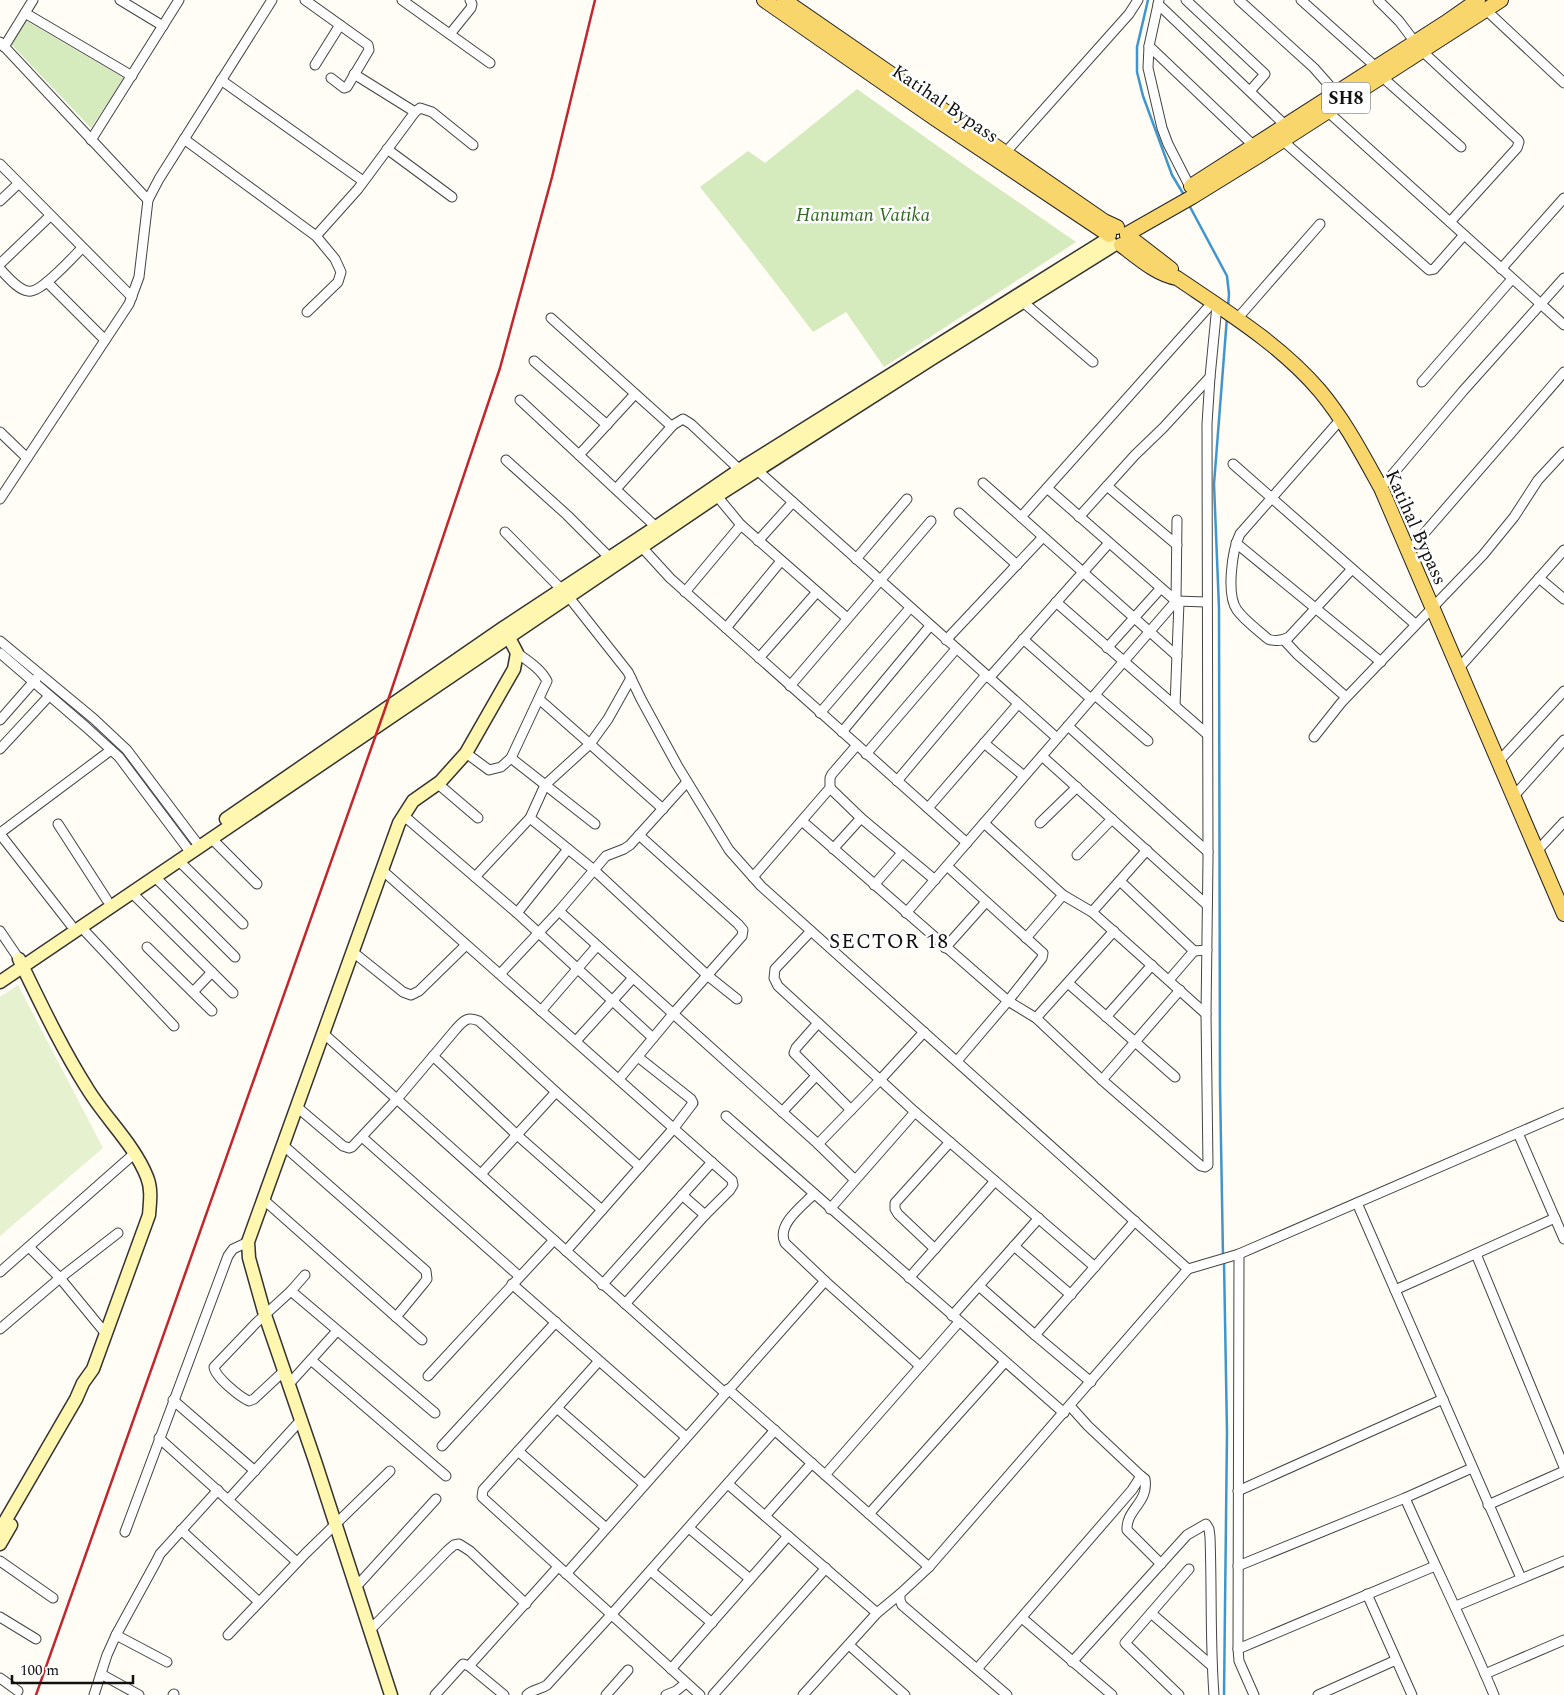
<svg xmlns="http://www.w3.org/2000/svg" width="1564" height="1695" font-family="Spectral,serif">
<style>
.green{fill:#d5ebbd}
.pitch{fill:#e6f2cf}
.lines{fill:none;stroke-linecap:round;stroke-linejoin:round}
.stream{stroke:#3f96cf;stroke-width:2.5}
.street-casing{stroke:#444;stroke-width:11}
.secondary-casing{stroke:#333;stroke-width:15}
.primary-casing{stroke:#222;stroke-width:16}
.street{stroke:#fff;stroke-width:9}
.secondary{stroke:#fff6b0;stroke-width:12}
.primary{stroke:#f9d66b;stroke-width:14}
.rail{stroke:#c4262e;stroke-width:2.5}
.labels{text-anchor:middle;stroke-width:5;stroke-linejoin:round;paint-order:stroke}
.shield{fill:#fff;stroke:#585858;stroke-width:1}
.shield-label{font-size:18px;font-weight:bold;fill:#111}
.street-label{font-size:19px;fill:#111;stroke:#fff}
.park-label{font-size:19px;font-style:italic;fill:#2f6b1f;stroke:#fff}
.quarter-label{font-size:21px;letter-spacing:1px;fill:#111;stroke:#fff}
</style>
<rect width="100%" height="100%" fill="#fffdf5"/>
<g class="green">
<path d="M25 20 124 78 91 128 11 44Z"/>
<path d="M857 89 963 164 1076 242 884 367 846 312 813 332 751 251 700 187 748 151 765 163Z"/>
</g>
<path class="pitch" d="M18 985 103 1148 0 1236V997Z"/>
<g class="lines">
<g class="stream">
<path d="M1148 0 1137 47V72L1143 96 1172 175 1184 195"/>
<path d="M1189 205 1227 276 1229 294 1228 307"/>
<path d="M1223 1256 1220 1085 1219 608 1214 484 1227 317"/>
<path d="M1224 1262 1227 1432 1224 1695"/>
</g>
<g class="street-casing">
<g id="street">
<path d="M120 0 163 26"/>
<path d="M305 0 368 45 369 50 347 87 344 88 331 78"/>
<path d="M402 0 490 63"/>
<path d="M1159 0 1149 46 1148 68 1162 128 1168 144 1190 187"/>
<path d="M1186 0 1265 74 1250 91"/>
<path d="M1239 0 1314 68 1336 93"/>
<path d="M1301 0 1376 67"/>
<path d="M1378 0 1399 21 1421 50 1518 140 1519 142 1517 148 1450 222"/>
<path d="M1158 4 1285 125"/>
<path d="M1486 10 1564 83"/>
<path d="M25 13 132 76"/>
<path d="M450 34 471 8 472 4 470 0"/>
<path d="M0 42 148 200"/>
<path d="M1149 46 1254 146"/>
<path d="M4 47 33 0"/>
<path d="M315 65 340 25"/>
<path d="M354 74 415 112"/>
<path d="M1381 76 1461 147"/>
<path d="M221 80 363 181"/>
<path d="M1327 111 1564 325"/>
<path d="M184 139 316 236 335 259 341 272 338 282 307 312"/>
<path d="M91 140 179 0"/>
<path d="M1282 140 1429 270 1434 269 1464 235"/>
<path d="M387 149 452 197"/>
<path d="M1005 153 1129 14 1138 0"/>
<path d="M0 164 132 297"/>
<path d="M0 201 18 184"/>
<path d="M316 236 358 189 415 112 420 108 432 112 473 145"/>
<path d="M0 264 50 216"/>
<path d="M0 269C7 276 18 290 28 291 40 294 73 257 82 248"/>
<path d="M1501 269 1564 198"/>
<path d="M47 282 105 340"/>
<path d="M1023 302 1093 362"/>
<path d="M551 318 670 425H673L683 419 691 424 742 472"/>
<path d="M1237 319 1320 224"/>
<path d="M534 361 607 425"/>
<path d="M1422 382 1512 279"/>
<path d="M635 394 579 455 656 527"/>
<path d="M520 400 579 455"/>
<path d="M1341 419 1240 534C1232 550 1226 595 1237 610 1245 621 1258 630 1268 639 1276 642 1282 641 1289 637L1352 569"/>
<path d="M0 432 27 458"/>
<path d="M506 460 567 515 609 557"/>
<path d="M1233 464 1415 624"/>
<path d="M757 470 1057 738"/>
<path d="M983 483 1177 656"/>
<path d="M1107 486 1177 545"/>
<path d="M1047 488 1176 601"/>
<path d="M1381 488 1463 391 1564 278"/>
<path d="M616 489 673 425"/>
<path d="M717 496 741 525 847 618"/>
<path d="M0 499 129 304 139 277 148 200 159 179 272 0"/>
<path d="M959 513 1017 565"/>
<path d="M1021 517 1213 302"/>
<path d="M1079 517 1135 455 1163 428 1210 377"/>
<path d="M505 532 568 596 628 672 641 699 677 765 729 850 761 886 1188 1269"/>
<path d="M758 541 793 502"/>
<path d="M638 543 670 578 967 843"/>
<path d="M1236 543 1381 662"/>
<path d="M1408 552 1564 372"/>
<path d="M856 559 907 499"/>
<path d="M1539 578 1564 599"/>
<path d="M685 592 741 525"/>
<path d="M1176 601 1177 520"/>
<path d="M1056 602 1207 734"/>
<path d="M726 628 781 561"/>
<path d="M1023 639 1091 699"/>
<path d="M946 640 1043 537"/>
<path d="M1284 640 1297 654 1346 697"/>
<path d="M0 641 94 719 127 750 200 847"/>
<path d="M1107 648 1161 588"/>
<path d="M0 653 86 727 119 757 191 853"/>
<path d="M759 658 817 592"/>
<path d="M1459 668 1564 550"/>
<path d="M989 678 1109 543"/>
<path d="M790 686 931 521"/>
<path d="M1095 695 1148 741"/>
<path d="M539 699 590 744 608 719 631 678"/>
<path d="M1175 706 1179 602"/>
<path d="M820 713 910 608"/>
<path d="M0 720 36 679"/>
<path d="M1068 726 1208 852"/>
<path d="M842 732 930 626"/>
<path d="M1314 737 1341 703 1483 555 1514 517 1538 480 1564 452"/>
<path d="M984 743 1024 776"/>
<path d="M0 749 49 696"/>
<path d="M466 753 489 770 501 767 511 758 547 681C541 669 528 661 517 653"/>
<path d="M866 754 956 649"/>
<path d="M1042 756 1207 905"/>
<path d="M511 758 595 824"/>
<path d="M1499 761 1564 691"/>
<path d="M897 781 986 675"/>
<path d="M437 783 478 818"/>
<path d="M830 788 861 818 935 880"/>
<path d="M1514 796 1564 740"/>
<path d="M928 808 1018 704"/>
<path d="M403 815 517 913 653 1038"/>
<path d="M530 818 594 870 707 975 737 999"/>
<path d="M802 821 1008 1001 1036 1018 1102 1080 1201 1166 1205 1167 1208 1165 1206 1014 1208 859 1207 424 1210 377 1217 305"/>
<path d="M984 823 1063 895 1026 938"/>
<path d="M1040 823 1077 787"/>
<path d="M58 824 107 900"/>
<path d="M0 833 111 750"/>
<path d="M0 834 71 925"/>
<path d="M212 839 257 884"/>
<path d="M833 849 861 818"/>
<path d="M1537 851 1564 822"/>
<path d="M1077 855 1112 819"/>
<path d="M179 861 243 924"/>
<path d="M947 866 1043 953 1042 958 1008 1001 957 1061"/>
<path d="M382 870 732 1180 733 1185 730 1190 705 1215 625 1304"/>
<path d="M155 877 235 957"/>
<path d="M475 877 530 818 545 785 590 744 663 809"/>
<path d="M753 877 830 788V778L832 774 857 745"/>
<path d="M1120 881 1194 951 1207 950"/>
<path d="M874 885 902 853"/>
<path d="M132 893 233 993"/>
<path d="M1063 895 1092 912 1206 1014"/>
<path d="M559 911 818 1144 855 1180"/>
<path d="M1092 912 1147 850"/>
<path d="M517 913 568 849"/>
<path d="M906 913 1176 601 1206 602"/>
<path d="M81 927 174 1026"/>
<path d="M0 931 19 959"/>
<path d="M811 931 775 969 774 978 778 986 915 1112 1095 1267"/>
<path d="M147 947 212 1011"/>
<path d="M945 948 986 902"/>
<path d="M353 952 403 992 411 995 419 991 466 945"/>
<path d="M500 974 559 911 606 856 624 849 630 845 687 782"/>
<path d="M1169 980 1194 951"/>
<path d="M1068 983 1175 1077"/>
<path d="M193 992 212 972"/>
<path d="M541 1011 597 946"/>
<path d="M1106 1017 1152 965"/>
<path d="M1036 1018 1114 931"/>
<path d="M818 1023 796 1048 794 1053 851 1110"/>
<path d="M323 1033 554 1240"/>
<path d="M576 1041 633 978"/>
<path d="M433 1056 517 1135 602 1210"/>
<path d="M619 1079 673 1014 742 936 743 930 738 924 639 835"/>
<path d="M1102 1080 1180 990"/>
<path d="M297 1107 343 1146 349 1148 352 1147 397 1099 456 1029C464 1020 468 1016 479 1021L556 1092 640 1167"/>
<path d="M782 1112 816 1076"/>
<path d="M726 1116 1064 1413"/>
<path d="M1518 1133 1564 1239"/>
<path d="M362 1137 519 1276"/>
<path d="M818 1144 880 1080 924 1032"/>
<path d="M284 1146 426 1271 427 1279 424 1283 396 1317"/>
<path d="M481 1174 556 1092"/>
<path d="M814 1194C802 1206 776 1225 785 1243L825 1281 920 1366"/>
<path d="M682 1195 705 1215"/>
<path d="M264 1200 422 1340"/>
<path d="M1357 1203 1521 1578"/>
<path d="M830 1209 915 1112"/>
<path d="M1014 1246 1071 1295"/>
<path d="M29 1247 60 1278 106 1334"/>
<path d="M935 1249 898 1214 895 1209V1203L950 1142"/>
<path d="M566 1251 674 1128 693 1103 691 1099 638 1057"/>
<path d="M1239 1254 1238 1649 1239 1661 1254 1695"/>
<path d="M1476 1254 1564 1467"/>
<path d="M0 1272 135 1153"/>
<path d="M909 1278 995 1181"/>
<path d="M512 1284 686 1437"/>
<path d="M602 1285 712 1162"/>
<path d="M979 1286 1035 1335 1135 1221"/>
<path d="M1395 1290 1555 1218"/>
<path d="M291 1291 435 1413"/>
<path d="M952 1316 1039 1218"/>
<path d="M0 1329 60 1278 118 1233"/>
<path d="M1035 1335 1091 1382"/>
<path d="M311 1360 446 1476"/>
<path d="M599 1361 483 1490 482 1497 700 1695"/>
<path d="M284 1371 254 1399 249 1401C240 1397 215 1377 214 1367L256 1323 291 1291 305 1275"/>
<path d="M428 1376 554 1240 725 1393"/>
<path d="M289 1384 337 1331"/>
<path d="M728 1389 929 1567"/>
<path d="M173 1400 255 1471"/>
<path d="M1070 1406 1088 1426 1141 1476"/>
<path d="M557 1408 644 1484"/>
<path d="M159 1438 297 1562"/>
<path d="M442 1446 556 1322"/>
<path d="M518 1451 606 1528"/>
<path d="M825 1475 959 1322"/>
<path d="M728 1484 877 1613"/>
<path d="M1238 1491 1443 1399"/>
<path d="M1405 1498C1434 1564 1466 1628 1494 1695"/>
<path d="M228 1500 300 1421"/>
<path d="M1488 1505 1564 1471"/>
<path d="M869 1514 1005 1362"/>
<path d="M765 1516 812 1463"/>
<path d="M689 1528 750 1579"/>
<path d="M181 1530 259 1602"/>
<path d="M125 1532 228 1256 233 1249 248 1242"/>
<path d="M0 1561 53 1598"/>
<path d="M1238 1566 1405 1498 1472 1468"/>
<path d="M651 1571 712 1623"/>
<path d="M566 1574 825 1281"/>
<path d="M356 1587 436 1499"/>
<path d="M1367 1594 1412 1695"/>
<path d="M1456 1606 1564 1561"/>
<path d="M1151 1613 1212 1666"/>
<path d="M0 1617 36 1639"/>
<path d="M1022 1618 1112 1695"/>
<path d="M370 1630 448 1550 454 1545 459 1544 470 1551 526 1604"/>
<path d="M116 1635 167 1662"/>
<path d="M228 1635 306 1553 390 1471"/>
<path d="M849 1645 905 1695"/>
<path d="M1238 1649 1435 1566"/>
<path d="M1072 1662 1187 1535 1206 1524 1209 1529 1210 1537C1212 1590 1210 1643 1214 1695"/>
<path d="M469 1666 558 1567"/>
<path d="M671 1669 788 1536"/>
<path d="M977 1669 1132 1490 1141 1476 1145 1479C1149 1503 1126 1509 1127 1530L1161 1564"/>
<path d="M101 1674 139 1695"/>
<path d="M1485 1674 1564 1640"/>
<path d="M0 1678 18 1691"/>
<path d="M94 1695 107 1655 116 1635 156 1562 160 1554 218 1490"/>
<path d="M173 1695 174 1694"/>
<path d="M435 1695 463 1664 469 1666 504 1695"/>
<path d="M527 1695C533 1689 540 1690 547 1685L611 1615 775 1430"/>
<path d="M606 1695 628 1670"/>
<path d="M666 1695 676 1691 686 1683"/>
<path d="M713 1695 826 1568"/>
<path d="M803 1695 877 1613 900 1594"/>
<path d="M1007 1695 902 1605 900 1600V1594L929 1567 1188 1269 1239 1254 1564 1113"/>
<path d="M1179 1695 1125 1643 1189 1569"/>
<path d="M1318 1695 1396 1660"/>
</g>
</g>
<g class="secondary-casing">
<g id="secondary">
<path d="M226 819 503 628 656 527 748 464 1109 238"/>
<path d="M0 982 717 496 933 358 1114 245"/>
<path d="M0 1530 76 1399 83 1383 93 1369 149 1215C150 1202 152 1189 147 1177 134 1144 105 1118 87 1088 61 1047 40 1002 19 959"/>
<path d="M0 1544 11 1525"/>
<path d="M391 1695 315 1461 265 1315 249 1258 248 1242 399 823 413 801 440 782 466 753 514 669 517 653 505 630"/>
</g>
</g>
<g class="primary-casing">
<g id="primary">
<path d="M764 0 934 118 1109 235"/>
<path d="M784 0 1104 221 1117 227"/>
<path d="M1191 186 1445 23 1478 0"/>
<path d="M1127 234 1192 197 1260 155 1501 0"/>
<path d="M1127 235 1171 269"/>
<path d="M1121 245C1137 257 1157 275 1177 278 1227 312 1281 345 1320 391 1345 421 1362 454 1381 488L1564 914"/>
</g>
</g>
<use href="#street" class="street"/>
<use href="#secondary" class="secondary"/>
<use href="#primary" class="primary"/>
<path class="rail" d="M36 1695 384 712 500 368 552 177 595 0"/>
</g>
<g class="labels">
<rect class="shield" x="1322" y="82.5" width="48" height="31" rx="4"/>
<g class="shield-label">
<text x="1346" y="104">SH8</text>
</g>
<g class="street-label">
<text transform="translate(946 103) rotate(34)" y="7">Katihal Bypass</text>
<text transform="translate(1417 527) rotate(66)" y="7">Katihal Bypass</text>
</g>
<g class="park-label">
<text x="863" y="221">Hanuman Vatika</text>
</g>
<g class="quarter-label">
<text x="889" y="948">SECTOR 18</text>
</g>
</g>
<path d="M12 1675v8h121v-8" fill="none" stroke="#111111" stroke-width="2.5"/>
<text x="20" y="1675" font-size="15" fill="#111111" stroke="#ffffff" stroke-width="4" paint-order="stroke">100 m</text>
</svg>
